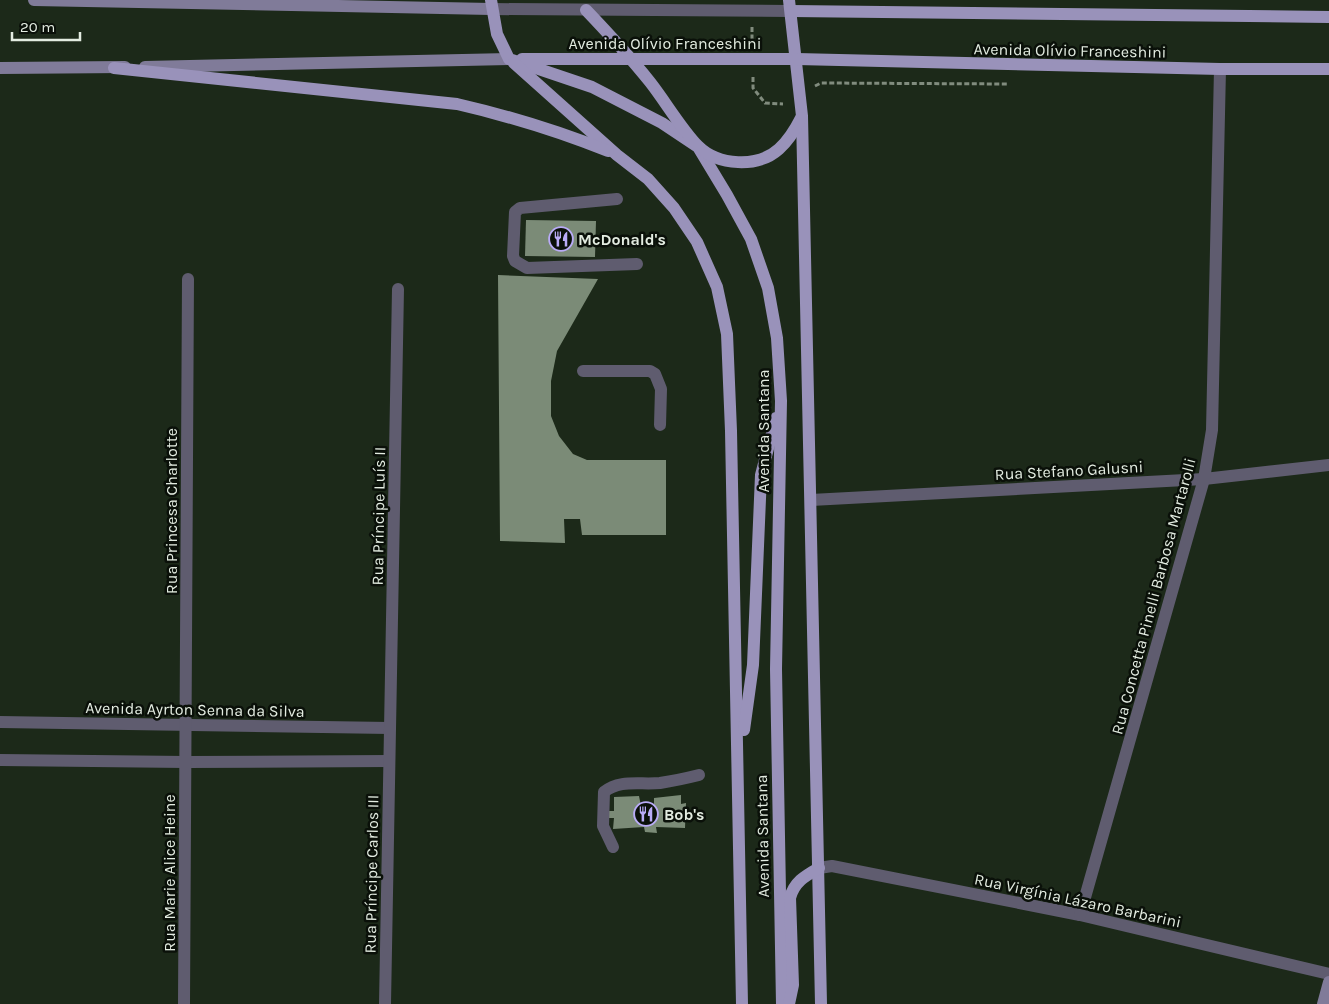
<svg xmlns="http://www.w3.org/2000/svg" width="1329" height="1004" font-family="Karla,sans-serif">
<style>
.building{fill:#7b8b77}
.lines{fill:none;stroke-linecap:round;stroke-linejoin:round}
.path{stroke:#818c7e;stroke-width:3;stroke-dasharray:5 2.5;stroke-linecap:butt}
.lane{stroke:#5f5c6f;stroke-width:12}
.street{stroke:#5f5c6f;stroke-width:12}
.secondary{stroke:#807b99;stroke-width:12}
.primary{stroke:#9992ba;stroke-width:12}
.labels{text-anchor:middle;stroke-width:5;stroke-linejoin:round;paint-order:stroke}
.street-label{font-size:16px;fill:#e3ece1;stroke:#0a1009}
.poi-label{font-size:16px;font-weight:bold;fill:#e3ece1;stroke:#0a1009;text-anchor:start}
</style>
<rect width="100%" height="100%" fill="#1c2919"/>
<g class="building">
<path d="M526 220 596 221 595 257 525 256Z"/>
<path d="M498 275 598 279 557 351 551 381V416L559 436 573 454 587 460H666V535H582L580 519H564L565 543 500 541Z"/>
<path d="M681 795V804L686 803 685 828 656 827 657 833 645 832 644 827 613 829 614 818H607L605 811H614V797L639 796 641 806H654V798Z"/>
</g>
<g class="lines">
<g class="path">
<path d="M752 27V43"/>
<path d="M753 77V88L765 103 783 104"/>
<path d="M815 86 821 83 1008 84"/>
</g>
<g class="lane">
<path d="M491 9 791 11"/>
<path d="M617 199 520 208 515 212 513 256 515 261 527 268 637 264"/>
<path d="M583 371H650L655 374 661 389 660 425"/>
<path d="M613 847 603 826 604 792C620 779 640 785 660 783 673 781 687 778 699 775"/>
</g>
<g class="street">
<path d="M811 500 1204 479 1329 465"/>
<path d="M0 722 390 728"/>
<path d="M0 760 186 762 389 761"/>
<path d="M819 868 832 866 1080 915 1329 974"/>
<path d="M1080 915 1204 479 1212 430 1220 69"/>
<path d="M184 1004 188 279"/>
<path d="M385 1004 398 289"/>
</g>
<g class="secondary">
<path d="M34 0 491 9"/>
<path d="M145 67 509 59"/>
<path d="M0 68 125 67"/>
<path d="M1323 1004 1329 982"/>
</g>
<g class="primary">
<path d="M491 0 497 34 509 59 592 87 662 123 698 147 727 195 751 239 768 288 777 338 781 401 776 669 782 1004"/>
<path d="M789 0 802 116 821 1004"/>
<path d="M586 10C608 33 630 57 650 82 665 101 682 130 698 146 718 166 758 168 779 149 789 140 795 130 801 118"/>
<path d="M791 11 1329 17"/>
<path d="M522 59H797L1220 69H1329"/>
<path d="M514 63 617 155 648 179 674 208 697 242 717 287 727 334 731 431 742 1004"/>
<path d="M114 68 457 104C509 116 558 131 608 151"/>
<path d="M744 730 753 665 761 475 776 418"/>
<path d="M789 1004 793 985 790 898C794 882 805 876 819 868"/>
</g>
</g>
<defs>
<g id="restaurant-ring" transform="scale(1.25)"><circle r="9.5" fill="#0a1009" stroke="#b9abf7" stroke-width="1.5"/><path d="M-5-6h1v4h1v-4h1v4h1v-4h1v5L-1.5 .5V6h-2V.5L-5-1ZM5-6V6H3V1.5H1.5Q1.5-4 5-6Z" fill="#b9abf7"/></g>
</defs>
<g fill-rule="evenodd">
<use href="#restaurant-ring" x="561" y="239"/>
<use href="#restaurant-ring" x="646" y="814"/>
</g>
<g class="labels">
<g class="street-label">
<text x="665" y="49">Avenida Olívio Franceshini</text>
<text transform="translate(1070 50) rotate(1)" y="6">Avenida Olívio Franceshini</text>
<text transform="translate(763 431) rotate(-90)" y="6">Avenida Santana</text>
<text transform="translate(1069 470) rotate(-3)" y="6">Rua Stefano Galusni</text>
<text transform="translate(171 511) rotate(-90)" y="6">Rua Princesa Charlotte</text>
<text transform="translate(378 516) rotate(-89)" y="6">Rua Príncipe Luís II</text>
<text transform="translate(1153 596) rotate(-75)" y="6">Rua Concetta Pinelli Barbosa Martarolli</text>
<text transform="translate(195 709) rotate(1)" y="6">Avenida Ayrton Senna da Silva</text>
<text transform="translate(762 836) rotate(-91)" y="6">Avenida Santana</text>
<text transform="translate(169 873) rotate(-90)" y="6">Rua Marie Alice Heine</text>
<text transform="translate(371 874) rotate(-89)" y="6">Rua Príncipe Carlos III</text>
<text transform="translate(1078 900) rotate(12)" y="6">Rua Virgínia Lázaro Barbarini</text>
</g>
<g class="poi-label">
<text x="578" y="245">McDonald's</text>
<text x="664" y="820">Bob's</text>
</g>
</g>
<path d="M12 32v8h68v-8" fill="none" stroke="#e3ece1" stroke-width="2.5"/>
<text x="20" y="32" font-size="15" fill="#e3ece1" stroke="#0a1009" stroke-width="4" paint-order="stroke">20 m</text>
</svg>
